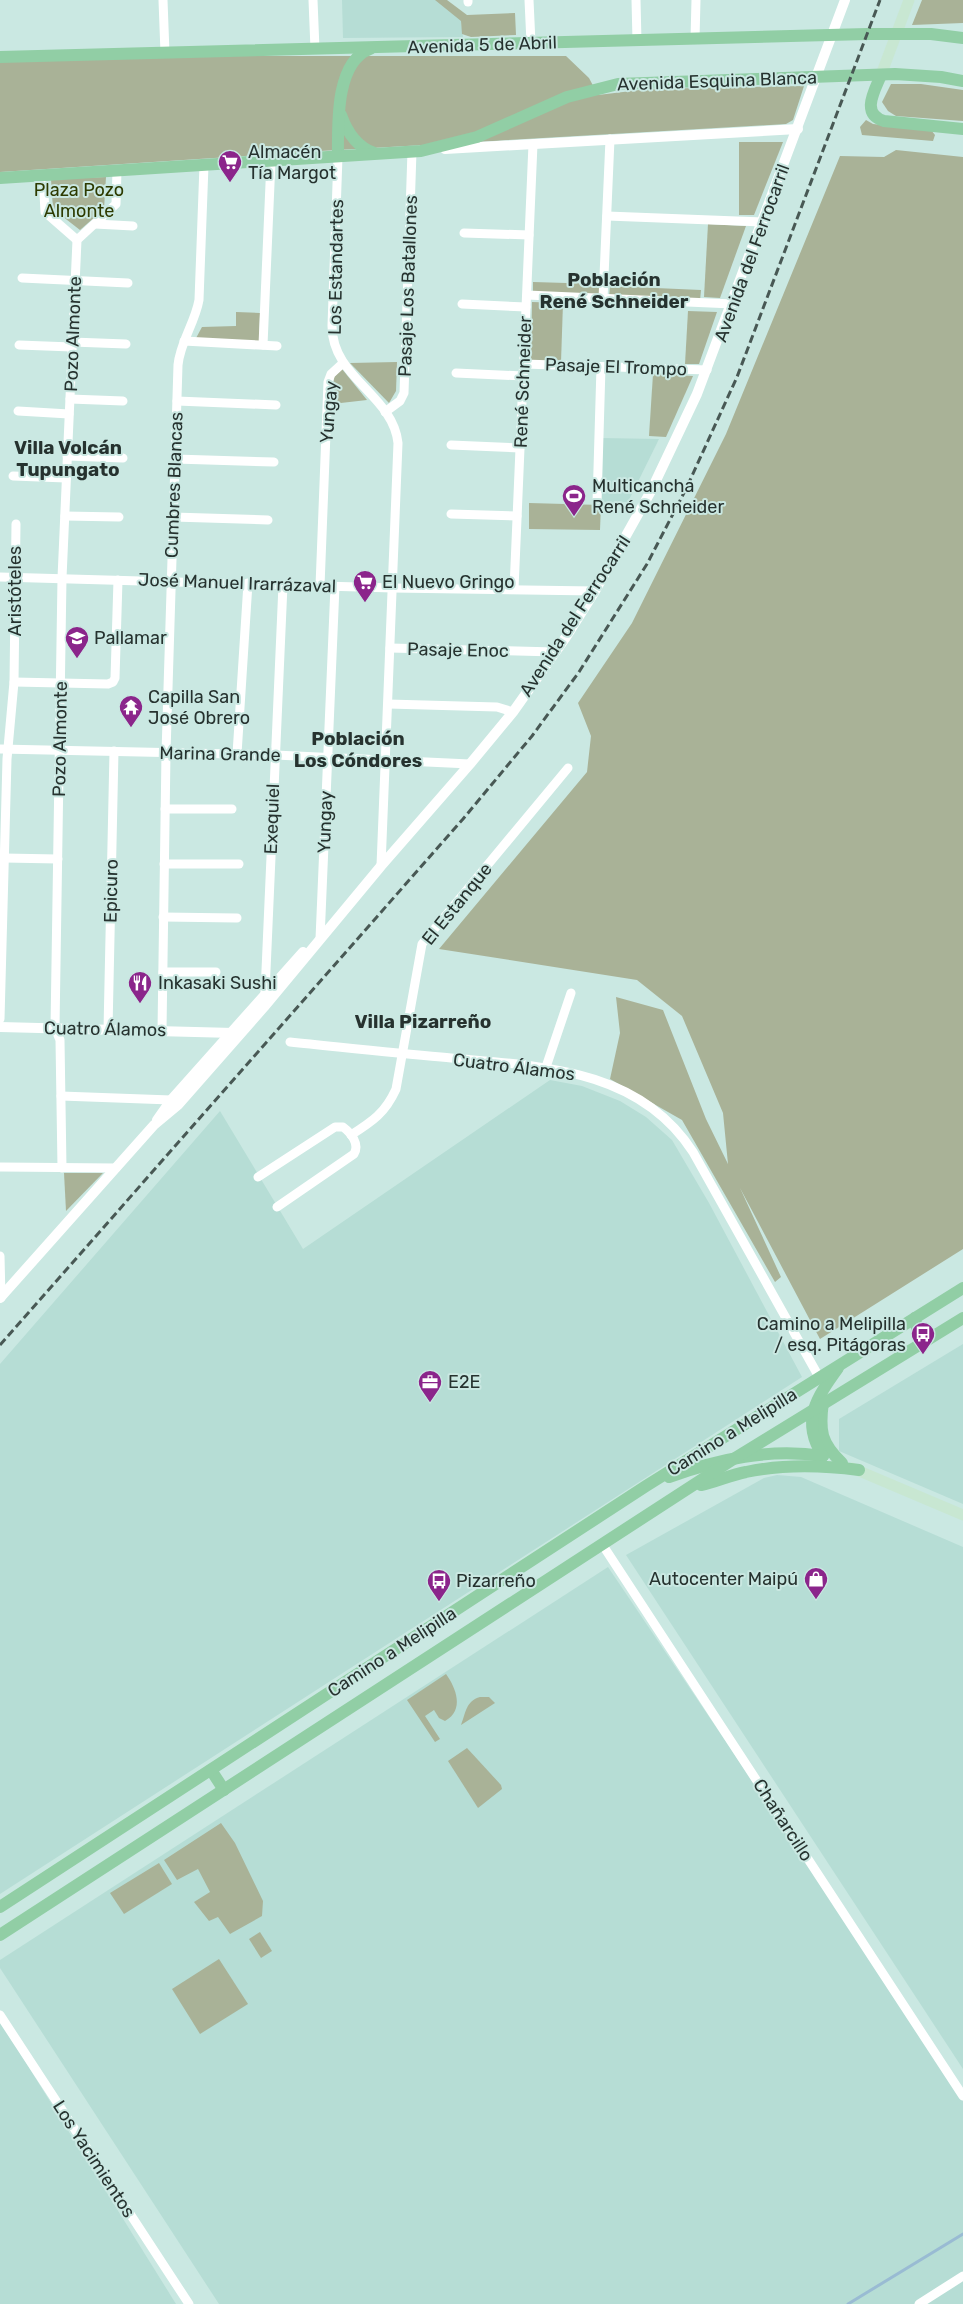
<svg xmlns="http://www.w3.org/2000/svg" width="963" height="2304" font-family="Rubik,sans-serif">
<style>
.built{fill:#b6ddd5}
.green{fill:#a9b297}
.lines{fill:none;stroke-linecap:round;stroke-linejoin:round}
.stream{stroke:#99bbd3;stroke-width:3}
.minor{stroke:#fff;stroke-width:9}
.tertiary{stroke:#fff;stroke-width:10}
.secondary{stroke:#c8e7d2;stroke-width:11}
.primary{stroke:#91cea5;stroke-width:12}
.rail{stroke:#485854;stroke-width:3;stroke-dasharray:8 4;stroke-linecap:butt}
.labels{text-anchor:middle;stroke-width:4;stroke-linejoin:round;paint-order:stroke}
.street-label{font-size:18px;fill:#26322f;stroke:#cae8e2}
.poi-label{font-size:18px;fill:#26322f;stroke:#cae8e2;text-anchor:start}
.park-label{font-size:18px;fill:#2d3a00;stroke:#cae8e2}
.neighbourhood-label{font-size:19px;font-weight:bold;fill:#26322f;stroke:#cae8e2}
</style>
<rect width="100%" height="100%" fill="#cae8e2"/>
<g class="built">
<path d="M342 0H445L460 13 463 37 343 38Z"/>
<path d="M601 438 659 439 628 502H599Z"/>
<path d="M550 1080 582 1086 620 1101 646 1117 672 1140 709 1203 802 1377 0 1894V1364L220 1111 303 1249Z"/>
<path d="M963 1344V1504L839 1451V1419Z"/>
<path d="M777 1475 801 1477 963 1547V2069L626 1555 764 1478Z"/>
<path d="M608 1567 963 2093V2304H219L0 1968V1960Z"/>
<path d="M0 2021 176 2304H0Z"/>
</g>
<g class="green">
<path d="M435 0H447L467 15 515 13 516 35 471 37 462 34 461 21Z"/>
<path d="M922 0H963V23L912 25Z"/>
<path d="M167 56H566L589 78 598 95 648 89 804 86 793 120 786 124 320 151 0 172V61Z"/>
<path d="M891 84H921L963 90V121L896 116 888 111 882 102Z"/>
<path d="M866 120 873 124 931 130 935 135 933 141 862 135 860 127Z"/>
<path d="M739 142H783L754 215H739Z"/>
<path d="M896 150 963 157V1249L820 1339 740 1188 781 1277 775 1282 682 1120 610 1079 620 1033 616 997 663 1010 706 1119 728 1164 723 1113 682 1016 637 980 439 949 587 772 591 736 578 703 632 623 726 434 840 156 884 157Z"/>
<path d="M106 177 104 209 80 230 53 209 51 179Z"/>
<path d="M708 224 746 226 720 298 704 297Z"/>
<path d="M533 282 600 284 599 294 533 292Z"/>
<path d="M610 286 701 290 700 301 609 297Z"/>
<path d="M532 302 563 303 561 362 531 361Z"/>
<path d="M688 311 717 312 699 364H685Z"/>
<path d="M236 312 260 313 259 341 195 340 202 327 236 326Z"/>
<path d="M397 362 396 391 389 403 350 363Z"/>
<path d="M342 369 367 400 332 404 334 377Z"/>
<path d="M653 374 693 376 666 437 649 436Z"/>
<path d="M529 503 601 505 600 530 529 529Z"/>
<path d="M64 1173H103L66 1211Z"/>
<path d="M446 1674C456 1688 465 1710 445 1721L439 1718 434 1710 425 1716 440 1739 435 1742 407 1700Z"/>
<path d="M480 1697H489L495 1703 461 1725C466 1712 466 1701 480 1697Z"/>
<path d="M467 1748 501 1785 502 1789 478 1808 448 1761Z"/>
<path d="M221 1823 235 1843 263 1901 262 1916 230 1934 218 1917 209 1921 194 1902 210 1892 198 1869 177 1880 164 1860Z"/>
<path d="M159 1863 172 1884 124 1914 110 1893Z"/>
<path d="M260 1932 272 1951 261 1958 249 1939Z"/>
<path d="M219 1959 248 2004 200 2034 172 1989Z"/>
</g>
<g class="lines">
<path class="stream" d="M848 2304 963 2234"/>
<g class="minor">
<path d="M163 0 165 53"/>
<path d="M313 0 315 49"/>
<path d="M529 0 531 43"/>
<path d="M636 0 637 41"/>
<path d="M468 2V0"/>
<path d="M695 39 696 0"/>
<path d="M338 156 332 326C332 378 393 395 398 443L381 866"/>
<path d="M43 175 45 212 77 240"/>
<path d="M607 216 763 222"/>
<path d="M95 224 133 226"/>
<path d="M464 233 529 235"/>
<path d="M22 278 128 283"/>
<path d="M527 295 733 304"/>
<path d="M603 299 610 139"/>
<path d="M462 304 526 307"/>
<path d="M184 341 277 346"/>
<path d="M72 342 126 344"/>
<path d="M19 345 72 347"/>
<path d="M263 345 271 161"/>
<path d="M524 364 707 370"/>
<path d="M456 373 523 376"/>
<path d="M70 399 123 401"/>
<path d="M177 401 276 405"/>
<path d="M18 411 69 414"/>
<path d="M385 412 400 401 404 393 412 151"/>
<path d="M451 445 520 448"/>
<path d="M67 456 123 458"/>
<path d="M175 459 274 462"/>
<path d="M13 476 66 478"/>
<path d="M597 503 601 367"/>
<path d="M451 514 517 516"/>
<path d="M65 516 119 517"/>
<path d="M173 517 268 520"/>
<path d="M0 577 393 588 595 591"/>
<path d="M320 586 328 382 331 374 343 363"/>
<path d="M514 589 533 144"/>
<path d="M390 648 555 652"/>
<path d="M14 682 108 684 113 682 115 678 118 580"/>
<path d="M388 704 497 707 513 712"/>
<path d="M0 749 275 755 470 764"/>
<path d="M237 754 248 583"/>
<path d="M165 809H232"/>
<path d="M4 858 58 859"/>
<path d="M164 864H239"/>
<path d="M163 917 237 918"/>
<path d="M320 939 335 586"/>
<path d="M163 972H216"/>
<path d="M265 993 283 585"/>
<path d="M0 1019 7 759 14 682 16 524"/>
<path d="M108 1030 114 751"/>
<path d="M162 1031 166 753 178 365C180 342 195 323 199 300L204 165"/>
<path d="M290 1042C340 1047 390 1053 441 1057 533 1066 637 1065 693 1152L819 1377"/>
<path d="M546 1067 571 993"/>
<path d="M61 1096 171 1100"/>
<path d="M351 1135C373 1121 385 1113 396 1089L422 944 568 768"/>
<path d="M0 1167 116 1168"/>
<path d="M62 1168 60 1040 55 1028 62 578 77 240 116 204 117 170"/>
<path d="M258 1177 335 1127H343C351 1133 360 1144 354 1154L277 1207"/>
<path d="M0 1256 1 1298"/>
<path d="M602 1544 963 2096"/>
<path d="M0 2015 189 2304"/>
<path d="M919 2304 963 2276"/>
</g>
<g class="tertiary">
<path d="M445 149 798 129"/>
<path d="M0 1027 234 1033"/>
<path d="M157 1120 171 1100 303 952"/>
<path d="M0 1298 154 1125 178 1105 264 1007 381 866 470 764 513 712 566 637 595 591 651 491 697 394 845 0"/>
</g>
<g class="secondary">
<path d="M881 75 909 0"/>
<path d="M852 1468 963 1515"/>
</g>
<g class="primary">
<path d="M0 57 867 34H931L963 38"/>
<path d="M881 75C875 90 860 114 884 121L963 129"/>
<path d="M341 115C347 132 357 147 374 153"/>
<path d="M338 156C338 125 335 62 370 49"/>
<path d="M0 178 421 151 477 137 567 97 618 84 895 74 941 77 963 81"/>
<path d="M915 1318 917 1329 928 1339"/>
<path d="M823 1402C819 1431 821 1443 842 1463"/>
<path d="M823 1456C800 1421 817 1397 838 1368"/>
<path d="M669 1477C719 1459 769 1448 823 1456"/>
<path d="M701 1485C716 1482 730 1475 746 1472 784 1464 820 1465 859 1470"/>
<path d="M211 1770 224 1790"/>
<path d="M0 1907 646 1486 963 1288"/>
<path d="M0 1935 735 1458 963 1318"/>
</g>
<path class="rail" d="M0 1345 463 819 532 736 579 672 647 564 686 489 737 377 880 0"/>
</g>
<defs>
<g id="supermarket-pin" transform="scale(1.25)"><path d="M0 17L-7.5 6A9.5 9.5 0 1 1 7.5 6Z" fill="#8b258b" stroke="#cae8e2"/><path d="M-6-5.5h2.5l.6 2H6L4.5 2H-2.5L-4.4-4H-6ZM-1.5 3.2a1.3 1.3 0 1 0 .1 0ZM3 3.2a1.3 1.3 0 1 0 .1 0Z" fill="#fff"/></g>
<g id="stadium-pin" transform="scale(1.25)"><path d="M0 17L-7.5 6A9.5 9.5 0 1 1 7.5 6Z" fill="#8b258b" stroke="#cae8e2"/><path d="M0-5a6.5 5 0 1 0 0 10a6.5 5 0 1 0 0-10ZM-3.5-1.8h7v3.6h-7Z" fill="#fff"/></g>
<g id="school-pin" transform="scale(1.25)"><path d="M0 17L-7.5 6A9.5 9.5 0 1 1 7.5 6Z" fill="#8b258b" stroke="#cae8e2"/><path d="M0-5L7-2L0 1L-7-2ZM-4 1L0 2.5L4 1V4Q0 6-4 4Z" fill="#fff"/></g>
<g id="temple-pin" transform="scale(1.25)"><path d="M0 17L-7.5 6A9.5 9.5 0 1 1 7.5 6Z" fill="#8b258b" stroke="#cae8e2"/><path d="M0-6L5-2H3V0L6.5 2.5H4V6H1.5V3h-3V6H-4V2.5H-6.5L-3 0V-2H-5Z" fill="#fff"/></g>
<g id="restaurant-pin" transform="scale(1.25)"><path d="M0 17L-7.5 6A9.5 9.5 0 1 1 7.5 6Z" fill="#8b258b" stroke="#cae8e2"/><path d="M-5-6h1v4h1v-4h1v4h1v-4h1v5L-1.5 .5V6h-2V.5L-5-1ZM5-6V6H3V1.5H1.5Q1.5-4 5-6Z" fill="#fff"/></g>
<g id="bus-pin" transform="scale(1.25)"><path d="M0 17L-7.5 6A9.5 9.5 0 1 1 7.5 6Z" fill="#8b258b" stroke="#cae8e2"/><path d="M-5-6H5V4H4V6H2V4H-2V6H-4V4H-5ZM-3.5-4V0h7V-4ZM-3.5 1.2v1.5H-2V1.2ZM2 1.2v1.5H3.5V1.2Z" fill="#fff"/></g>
<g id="office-pin" transform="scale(1.25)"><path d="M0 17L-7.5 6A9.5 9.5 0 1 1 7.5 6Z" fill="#8b258b" stroke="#cae8e2"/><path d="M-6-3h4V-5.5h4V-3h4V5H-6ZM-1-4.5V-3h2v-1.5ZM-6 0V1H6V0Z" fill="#fff"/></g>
<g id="shop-pin" transform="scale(1.25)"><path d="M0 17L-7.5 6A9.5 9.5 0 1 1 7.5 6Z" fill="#8b258b" stroke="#cae8e2"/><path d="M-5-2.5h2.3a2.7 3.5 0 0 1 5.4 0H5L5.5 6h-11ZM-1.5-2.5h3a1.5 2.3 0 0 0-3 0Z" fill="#fff"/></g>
</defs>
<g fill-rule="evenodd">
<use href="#supermarket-pin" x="230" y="162"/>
<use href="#stadium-pin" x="574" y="496"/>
<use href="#supermarket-pin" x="365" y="582"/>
<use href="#school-pin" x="77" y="638"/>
<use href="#temple-pin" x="131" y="707"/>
<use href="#restaurant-pin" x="140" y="983"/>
<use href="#bus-pin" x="923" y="1334"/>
<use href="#office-pin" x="430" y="1382"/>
<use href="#shop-pin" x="816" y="1579"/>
<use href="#bus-pin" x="439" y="1581"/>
</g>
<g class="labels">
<g class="street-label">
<text transform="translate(482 45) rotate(-2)" y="6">Avenida 5 de Abril</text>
<text transform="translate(717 81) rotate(-2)" y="6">Avenida Esquina Blanca</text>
<text transform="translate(752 253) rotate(-70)" y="6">Avenida del Ferrocarril</text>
<text transform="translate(336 267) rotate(-89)" y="6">Los Estandartes</text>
<text transform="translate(408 286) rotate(-88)" y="6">Pasaje Los Batallones</text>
<text transform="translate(73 334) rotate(-88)" y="6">Pozo Almonte</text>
<text transform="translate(616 367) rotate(2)" y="6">Pasaje El Trompo</text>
<text transform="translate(523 382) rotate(-88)" y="6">René Schneider</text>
<text transform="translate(329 412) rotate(-85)" y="6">Yungay</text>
<text transform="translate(174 485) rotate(-88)" y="6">Cumbres Blancas</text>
<text transform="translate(237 583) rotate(2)" y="6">José Manuel Irarrázaval</text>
<text transform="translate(15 591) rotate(-90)" y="6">Aristóteles</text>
<text transform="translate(575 616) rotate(-57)" y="6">Avenida del Ferrocarril</text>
<text transform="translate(458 650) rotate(1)" y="6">Pasaje Enoc</text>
<text transform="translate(60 739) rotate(-89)" y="6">Pozo Almonte</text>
<text transform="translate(220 754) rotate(1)" y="6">Marina Grande</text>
<text transform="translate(272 819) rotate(-88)" y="6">Exequiel</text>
<text transform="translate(325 822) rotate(-88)" y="6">Yungay</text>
<text transform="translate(111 891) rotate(-89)" y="6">Epicuro</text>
<text transform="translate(457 904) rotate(-51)" y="6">El Estanque</text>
<text transform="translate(105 1029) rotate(1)" y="6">Cuatro Álamos</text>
<text transform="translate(514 1067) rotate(7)" y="6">Cuatro Álamos</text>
<text transform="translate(732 1432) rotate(-32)" y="6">Camino a Melipilla</text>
<text transform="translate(392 1652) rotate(-33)" y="6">Camino a Melipilla</text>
<text transform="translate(783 1820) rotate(57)" y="6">Chañarcillo</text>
<text transform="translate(94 2159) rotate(57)" y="6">Los Yacimientos</text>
</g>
<g class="poi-label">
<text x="248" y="158">Almacén<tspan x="248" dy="21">Tía Margot</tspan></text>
<text x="592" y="492">Multicancha<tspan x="592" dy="21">René Schneider</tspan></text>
<text x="382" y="588">El Nuevo Gringo</text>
<text x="94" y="644">Pallamar</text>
<text x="148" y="703">Capilla San<tspan x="148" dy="21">José Obrero</tspan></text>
<text x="158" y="989">Inkasaki Sushi</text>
<text x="906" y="1330" text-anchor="end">Camino a Melipilla<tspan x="906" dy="21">/ esq. Pitágoras</tspan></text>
<text x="448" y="1388">E2E</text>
<text x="798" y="1585" text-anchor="end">Autocenter Maipú</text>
<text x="456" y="1587">Pizarreño</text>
</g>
<g class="park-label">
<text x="79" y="196">Plaza Pozo<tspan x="79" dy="21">Almonte</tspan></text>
</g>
<g class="neighbourhood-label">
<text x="614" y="286">Población<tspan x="614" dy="22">René Schneider</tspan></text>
<text x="68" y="454">Villa Volcán<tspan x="68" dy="22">Tupungato</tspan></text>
<text x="358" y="745">Población<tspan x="358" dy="22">Los Cóndores</tspan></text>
<text x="423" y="1028">Villa Pizarreño</text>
</g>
</g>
</svg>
